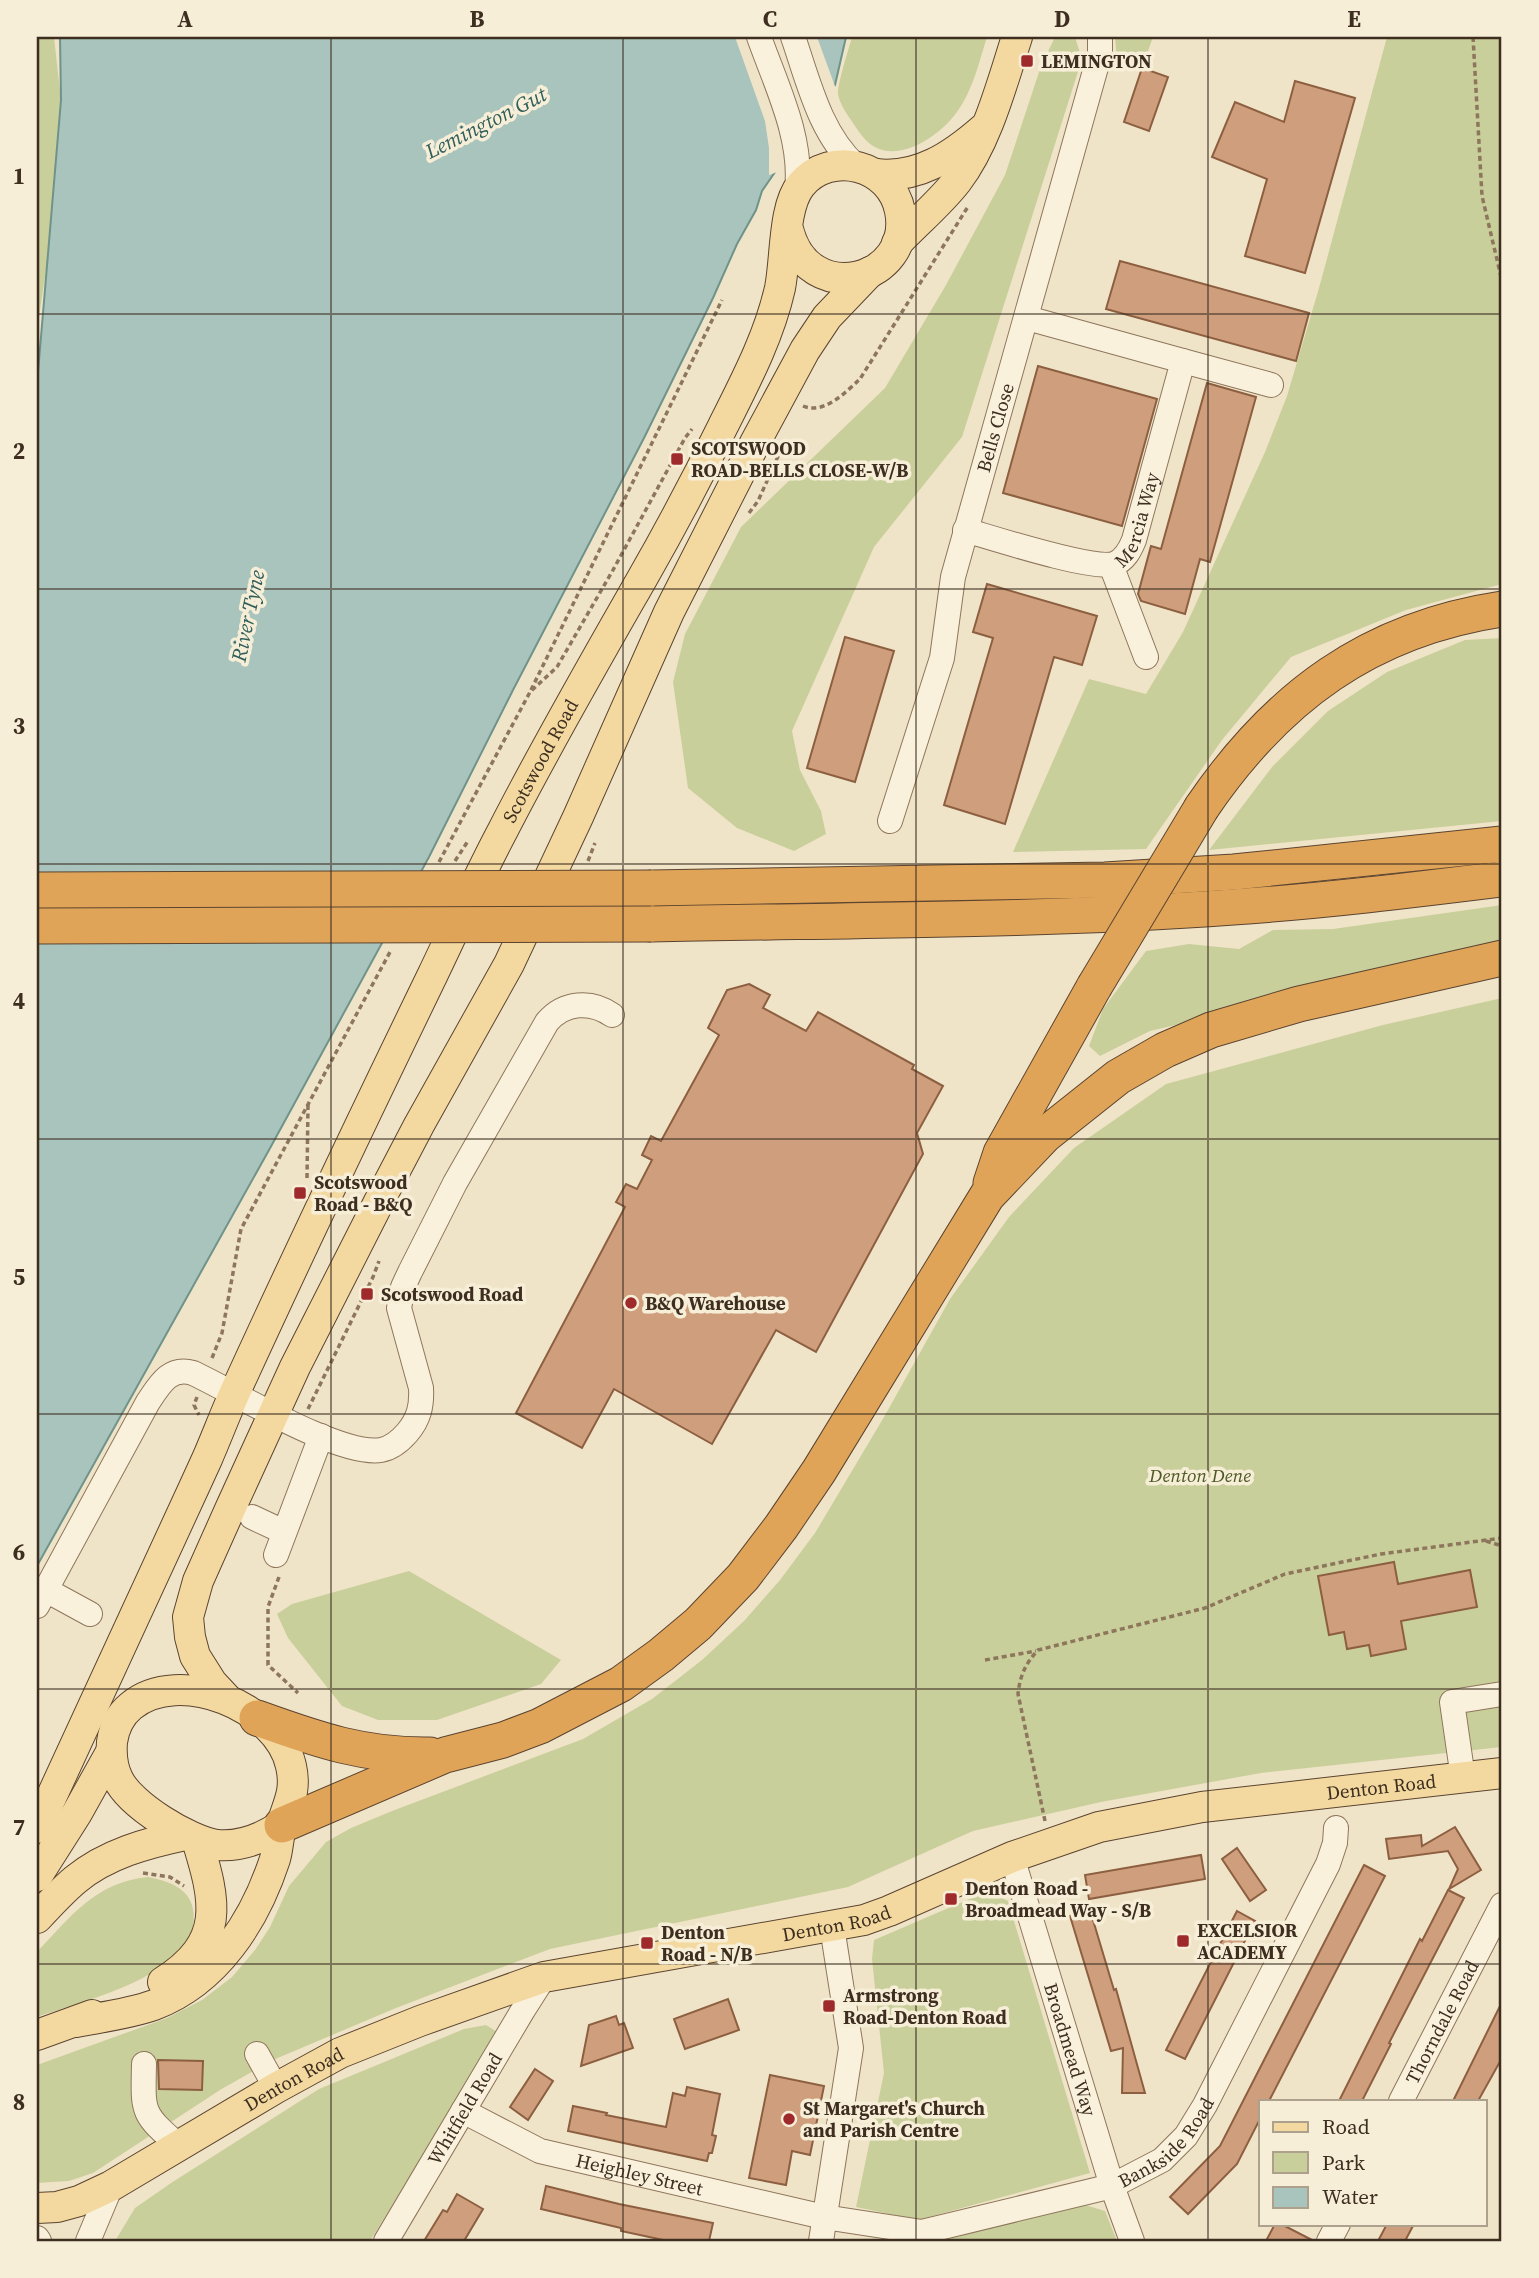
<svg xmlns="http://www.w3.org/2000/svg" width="1539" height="2278" font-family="'Source Serif 4',serif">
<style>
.green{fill:#c9cf9b}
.water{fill:#a9c4bc;stroke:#6f938a;stroke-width:2}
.pier{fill:#f0e4c8}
.building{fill:#cf9f7d;stroke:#8d5f41;stroke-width:2}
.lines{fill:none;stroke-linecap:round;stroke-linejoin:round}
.minor-casing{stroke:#8d765c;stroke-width:26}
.major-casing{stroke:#5b4430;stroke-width:32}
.highway-casing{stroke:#5b4430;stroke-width:37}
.path{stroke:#8d765c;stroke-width:3.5;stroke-dasharray:5 3.5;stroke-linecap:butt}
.minor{stroke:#faf1dc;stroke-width:24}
.major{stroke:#f3d9a0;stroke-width:30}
.highway{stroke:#e0a458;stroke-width:35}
.highway-bridge-casing{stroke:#5b4430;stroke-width:37;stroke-linecap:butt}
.highway-bridge{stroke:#e0a458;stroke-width:35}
.grid{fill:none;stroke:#3d2e20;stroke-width:2;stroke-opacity:0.55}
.poi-dot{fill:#9e2a2b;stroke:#f7eed8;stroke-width:2.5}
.labels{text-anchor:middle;stroke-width:7;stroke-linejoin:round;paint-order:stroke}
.poi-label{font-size:19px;font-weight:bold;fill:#3d2e20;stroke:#f7eed8;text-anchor:start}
.street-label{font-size:19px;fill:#3d2e20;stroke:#f7eed8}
.park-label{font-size:19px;font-style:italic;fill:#4d5a26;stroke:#f7eed8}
.water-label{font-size:21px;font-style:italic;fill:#2f5d5a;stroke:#f7eed8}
.neatline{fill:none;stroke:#3d2e20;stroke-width:2.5}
.grid-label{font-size:23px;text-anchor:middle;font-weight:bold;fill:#3d2e20}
</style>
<rect width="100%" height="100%" fill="#f0e4c8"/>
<g class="green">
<path d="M37 37H54L61 100 48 256 37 331Z"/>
<path d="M852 37H987C979 62 973 90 957 112 942 133 907 159 879 149 867 144 860 134 853 123 848 116 839 103 838 94 837 85 849 48 852 37Z"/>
<path d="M1055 37H1075L1082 59 962 437 874 547 792 731 800 770 821 811 826 834 794 851 737 828 688 788 673 682 685 634 741 527 885 388 946 285 1005 175 1041 66Z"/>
<path d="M1115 37H1153L1142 68 1125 69 1117 61Z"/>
<path d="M1387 37H1502V584L1406 610 1291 657 1222 740 1146 849 1013 852 1089 679 1146 694 1183 632 1265 452 1287 396 1319 288Z"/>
<path d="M1502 638V821L1209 850 1272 767 1328 711 1387 672 1465 640Z"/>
<path d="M1502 905V950L1150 1031 1100 1056 1089 1046 1103 1009 1146 951 1189 944 1239 949 1273 930 1333 929Z"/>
<path d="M1502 998V1747L1261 1773 1101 1802 973 1831 848 1887 550 1949 396 2008 273 2060 220 2090 93 2173 69 2181 37 2183V2065L167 2018 202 2000 232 1977 255 1950 270 1927 289 1886 326 1842 351 1828 392 1811 583 1739 652 1699 702 1660 744 1621 780 1580 815 1533 884 1417 950 1299 1009 1217 1074 1148 1166 1084 1383 1025Z"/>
<path d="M409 1571 561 1660 541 1684 437 1720H378L342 1706 288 1638 277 1614 292 1604Z"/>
<path d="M148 1877C167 1881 189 1887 193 1909 205 1974 81 2001 37 2017V1952C71 1916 96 1882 148 1877Z"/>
<path d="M988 1891 1008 1901 1090 2173 918 2220 856 2207 884 2073 872 1959 874 1940Z"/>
<path d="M486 2025 499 2033 370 2241H115L135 2208 171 2183 319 2089 464 2029Z"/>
<path d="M1082 2204 1105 2211 1117 2241H941Z"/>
</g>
<path class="water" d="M60 37H846L835 85 762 191 756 210 737 244 713 298 644 438 513 690 429 857 269 1150 37 1566V384L61 100Z"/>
<path class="pier" d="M735 37H817L836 89 780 171 769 175V148L765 121Z"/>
<g class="building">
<path d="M1142 68 1168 77 1149 131 1124 122Z"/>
<path d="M1295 81 1355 98 1305 273 1245 256 1267 179 1212 157 1235 102 1284 122Z"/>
<path d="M1120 261 1309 313 1296 361 1106 309Z"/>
<path d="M1038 366 1157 399 1122 526 1003 493Z"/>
<path d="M1207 383 1256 397 1210 562 1200 559 1185 614 1141 601 1138 594 1151 546 1161 549Z"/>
<path d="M987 584 1097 616 1082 665 1054 657 1005 824 944 805 993 638 973 632Z"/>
<path d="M845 637 894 651 855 782 807 768Z"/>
<path d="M749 984 770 995 763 1008 806 1031 818 1012 914 1065 912 1069 943 1086 917 1133 923 1154 816 1352 776 1330 712 1444 614 1389 582 1448 516 1413 625 1207 616 1202 626 1184 637 1189 652 1160 642 1155 651 1136 661 1141 719 1035 708 1028 727 990Z"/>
<path d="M1394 1562 1398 1584 1470 1570 1477 1607 1401 1621 1406 1649 1371 1656 1369 1645 1347 1649 1344 1632 1329 1635 1318 1576Z"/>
<path d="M1455 1827 1481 1870 1449 1889 1458 1869 1448 1851 1389 1859 1386 1839 1421 1835 1422 1846Z"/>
<path d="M1237 1848 1266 1890 1250 1901 1222 1859Z"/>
<path d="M1201 1855 1205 1879 1089 1899 1085 1875Z"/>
<path d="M1364 1865 1385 1876 1269 2101H1261V2117L1237 2164 1188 2214 1170 2197 1220 2146Z"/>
<path d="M1448 1890 1464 1898 1389 2043 1391 2044 1362 2101H1339L1420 1939 1422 1941Z"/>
<path d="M1090 1910 1114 1990 1116 1989 1145 2093H1122L1123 2048 1111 2051 1070 1916Z"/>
<path d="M1237 1911 1255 1921 1185 2059 1166 2050Z"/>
<path d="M728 1999 739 2030 685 2049 674 2019Z"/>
<path d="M1502 2002V2058L1478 2101H1453Z"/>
<path d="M616 2016 619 2025 624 2023 633 2048 581 2066 589 2025Z"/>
<path d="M158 2060 203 2061 202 2090 159 2089Z"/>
<path d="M535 2069 553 2081 528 2120 510 2107Z"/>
<path d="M770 2075 824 2086 810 2155 792 2151 786 2185 749 2178Z"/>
<path d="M687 2087 720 2094 712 2135 716 2136 712 2153H709L707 2161 568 2131 573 2106 607 2113 606 2115 666 2127 673 2093 685 2096Z"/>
<path d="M546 2186 619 2204 713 2223 709 2241H668L621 2231V2228L541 2209Z"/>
<path d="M457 2194 483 2209 464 2241H424L443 2210 447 2212Z"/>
<path d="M1275 2224H1281L1314 2241H1266Z"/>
<path d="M1387 2224H1414L1405 2241H1378Z"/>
</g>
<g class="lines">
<g class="minor-casing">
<g id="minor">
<path d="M759 37C776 85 803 138 797 190"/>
<path d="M793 37C808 80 820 134 856 166"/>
<path d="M1183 361 1271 385"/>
<path id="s1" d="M965 530C993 538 1091 570 1114 564 1125 560 1130 550 1134 540L1183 361 1027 318"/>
<path d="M1111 565 1146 657"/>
<path id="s2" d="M890 821 942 658 953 577 1100 53V37"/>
<path d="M252 1517 284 1532"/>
<path d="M276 1555 321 1436"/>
<path d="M46 1590 90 1614"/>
<path d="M37 1606 148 1402C160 1384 170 1366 193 1373 234 1392 340 1457 381 1450 392 1448 400 1441 407 1433 419 1419 422 1406 421 1388L399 1308 403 1287 410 1272 455 1183 547 1022C564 1002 591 1000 612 1015"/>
<path d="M1463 1778 1452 1702 1502 1694"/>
<path id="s3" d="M1012 1857 1112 2186 1132 2241"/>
<path d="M257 2054 276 2088"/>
<path d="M144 2064C143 2113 141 2113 179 2146"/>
<path id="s4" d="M1401 2101 1502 1905"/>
<path id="s5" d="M463 2111 540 2151 824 2217 922 2232 1112 2186 1162 2160 1186 2136 1205 2105 1328 1864 1335 1843 1336 1828"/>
<path d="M37 2238 39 2241"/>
<path d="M88 2241 111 2186"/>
<path id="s6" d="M386 2241 523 2010 544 1977"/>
<path d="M821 2241 851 2048 832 1927"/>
<path d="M1329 2241 1338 2224"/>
</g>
</g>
<g class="major-casing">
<g id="major">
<path d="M876 174C918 179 952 156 983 129"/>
<path d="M897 243C917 222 940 203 957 181 987 142 1002 83 1017 37"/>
<path d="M226 1698 212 1683 195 1656 190 1637 188 1617 198 1581 231 1507 295 1367 386 1188 419 1125 509 964 578 817 669 612 756 441 805 350 827 317 870 272"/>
<path id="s7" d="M37 1828C93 1704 151 1582 207 1459 217 1436 226 1412 236 1390 300 1250 366 1112 433 974 456 926 478 877 503 830 547 744 595 661 643 577 671 528 698 477 723 426 745 382 769 337 780 288 786 258 783 207 801 185 831 149 891 165 900 211 914 281 808 310 788 229"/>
<path d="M37 1876 77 1813 111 1752"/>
<path d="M37 1918C49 1905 62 1891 75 1880 106 1854 147 1843 185 1835"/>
<path d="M163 1982C226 1942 216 1902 197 1840"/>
<path d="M76 2022C102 2017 129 2014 154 2005 217 1981 255 1920 275 1859 278 1849 278 1838 281 1828 287 1804 297 1793 291 1766 278 1707 179 1666 131 1706 120 1715 114 1728 112 1742 111 1755 112 1767 118 1779 130 1805 189 1841 217 1845 240 1847 263 1838 282 1825"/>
<path d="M37 2035 92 2015"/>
<path id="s8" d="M37 2208 57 2207 79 2201 111 2186 276 2088 340 2053 420 2021 544 1977 864 1920 889 1911 1012 1857 1099 1827 1202 1807 1502 1773"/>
</g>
</g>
<g class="highway-casing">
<g id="highway">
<path d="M1202 807C1277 697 1369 629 1502 609"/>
<path d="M651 888 1105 880 1234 872 1502 844"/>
<path d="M651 924C845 920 1040 921 1233 907 1323 901 1413 890 1502 879"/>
<path d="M991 1183 1001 1153 1094 987"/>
<path d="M257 1718C318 1740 364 1756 430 1755"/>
<path d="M282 1825 445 1755 503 1740 540 1726 621 1684 661 1655 698 1624 743 1577 781 1527 819 1471 987 1196 1045 1135 1118 1077 1165 1050 1211 1030 1299 1004 1502 958"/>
</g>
</g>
<g class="path">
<path d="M1473 37 1482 196 1502 281"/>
<path d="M803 406C824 415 846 392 860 379L969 205"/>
<path d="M749 513 758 501 780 452"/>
<path d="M531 690 722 300"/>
<path d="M455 861 468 841"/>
<path d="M588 861 595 843"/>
<path d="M439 862 530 692 557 667 613 570 685 438 692 429"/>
<path d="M307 1178 308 1105"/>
<path d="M212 1358 222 1333 241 1229 390 952"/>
<path d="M197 1397 194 1405 199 1415"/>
<path d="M308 1409 373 1277 379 1261"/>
<path d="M1486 1541 1502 1546"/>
<path d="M279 1577 268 1607V1665L298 1693"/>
<path d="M985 1660 1036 1651"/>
<path d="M1045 1821 1018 1694C1020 1676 1025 1664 1038 1650L1205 1608 1285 1574 1381 1554 1502 1538"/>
<path d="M143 1873 170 1877 184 1886"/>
</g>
<use href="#minor" class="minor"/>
<use href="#major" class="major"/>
<use href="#highway" class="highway"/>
<g class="highway-bridge-casing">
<g id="highway-bridge">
<path d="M37 890 651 888"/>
<path d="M37 926 651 924"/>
<path d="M1094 987 1202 807"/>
</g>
</g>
<use href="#highway-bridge" class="highway-bridge"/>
</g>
<path class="grid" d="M331 37V2241M623 37V2241M916 37V2241M1208 37V2241M37 314H1502M37 589H1502M37 864H1502M37 1139H1502M37 1414H1502M37 1689H1502M37 1964H1502"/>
<g class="poi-dot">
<rect x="1020" y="54" width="14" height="14" rx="3.5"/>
<rect x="670" y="452" width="14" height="14" rx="3.5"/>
<rect x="293" y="1186" width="14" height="14" rx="3.5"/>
<rect x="360" y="1287" width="14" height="14" rx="3.5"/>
<circle cx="631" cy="1303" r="7"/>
<rect x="944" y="1892" width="14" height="14" rx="3.5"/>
<rect x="1176" y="1934" width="14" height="14" rx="3.5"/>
<rect x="640" y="1936" width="14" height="14" rx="3.5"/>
<rect x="822" y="1999" width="14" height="14" rx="3.5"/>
<circle cx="789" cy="2119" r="7"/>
</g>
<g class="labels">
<g class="poi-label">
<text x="1041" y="68">LEMINGTON</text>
<text x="691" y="455">SCOTSWOOD<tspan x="691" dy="22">ROAD-BELLS CLOSE-W/B</tspan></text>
<text x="314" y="1189">Scotswood<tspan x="314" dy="22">Road - B&amp;Q</tspan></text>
<text x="381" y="1301">Scotswood Road</text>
<text x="645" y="1310">B&amp;Q Warehouse</text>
<text x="965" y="1895">Denton Road -<tspan x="965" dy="22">Broadmead Way - S/B</tspan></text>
<text x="1197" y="1937">EXCELSIOR<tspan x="1197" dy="22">ACADEMY</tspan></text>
<text x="661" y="1939">Denton<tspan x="661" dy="22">Road - N/B</tspan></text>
<text x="843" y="2002">Armstrong<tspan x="843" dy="22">Road-Denton Road</tspan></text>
<text x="803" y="2115">St Margaret's Church<tspan x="803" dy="22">and Parish Centre</tspan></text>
</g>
<g class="street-label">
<text dy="7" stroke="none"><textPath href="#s2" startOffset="408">Bells Close</textPath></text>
<text dy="7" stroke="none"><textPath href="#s1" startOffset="206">Mercia Way</textPath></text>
<text dy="7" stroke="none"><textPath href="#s7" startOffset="1180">Scotswood Road</textPath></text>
<text dy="7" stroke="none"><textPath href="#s8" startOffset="1424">Denton Road</textPath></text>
<text dy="7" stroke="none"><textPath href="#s8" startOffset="858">Denton Road</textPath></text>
<text dy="7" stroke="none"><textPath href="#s4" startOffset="89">Thorndale Road</textPath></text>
<text dy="7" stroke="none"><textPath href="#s3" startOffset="201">Broadmead Way</textPath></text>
<text dy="7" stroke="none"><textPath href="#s8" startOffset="290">Denton Road</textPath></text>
<text dy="7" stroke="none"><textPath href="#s6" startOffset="154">Whitfield Road</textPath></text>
<text dy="7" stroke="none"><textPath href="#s5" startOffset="744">Bankside Road</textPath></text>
<text dy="7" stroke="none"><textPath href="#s5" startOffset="189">Heighley Street</textPath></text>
</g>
<g class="park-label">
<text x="1200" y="1482">Denton Dene</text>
</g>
<g class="water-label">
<text transform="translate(486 123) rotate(-27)" y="7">Lemington Gut</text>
<text transform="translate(248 616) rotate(-78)" y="7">River Tyne</text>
</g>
</g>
<rect width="1539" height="2278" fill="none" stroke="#f7eed8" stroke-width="77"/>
<rect x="1259" y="2100" width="228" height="126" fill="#f7eed8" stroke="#ada18e" stroke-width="2"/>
<rect x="1273" y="2122" width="35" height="10" fill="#f3d9a0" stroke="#ada18e" stroke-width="2"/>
<text x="1322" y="2134" font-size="21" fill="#3d2e20">Road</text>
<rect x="1273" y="2152" width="35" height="21" fill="#c9cf9b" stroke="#ada18e" stroke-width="2"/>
<text x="1322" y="2170" font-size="21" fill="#3d2e20">Park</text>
<rect x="1273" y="2187" width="35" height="21" fill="#a9c4bc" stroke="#ada18e" stroke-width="2"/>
<text x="1322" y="2204" font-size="21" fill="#3d2e20">Water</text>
<rect x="38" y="38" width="1462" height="2202" class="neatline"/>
<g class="grid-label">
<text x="185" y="27">A</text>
<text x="477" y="27">B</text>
<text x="770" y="27">C</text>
<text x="1062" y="27">D</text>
<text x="1354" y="27">E</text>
<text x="19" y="184">1</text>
<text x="19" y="459">2</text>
<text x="19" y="734">3</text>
<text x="19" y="1009">4</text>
<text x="19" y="1285">5</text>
<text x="19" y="1560">6</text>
<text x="19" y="1835">7</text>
<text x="19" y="2110">8</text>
</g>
</svg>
